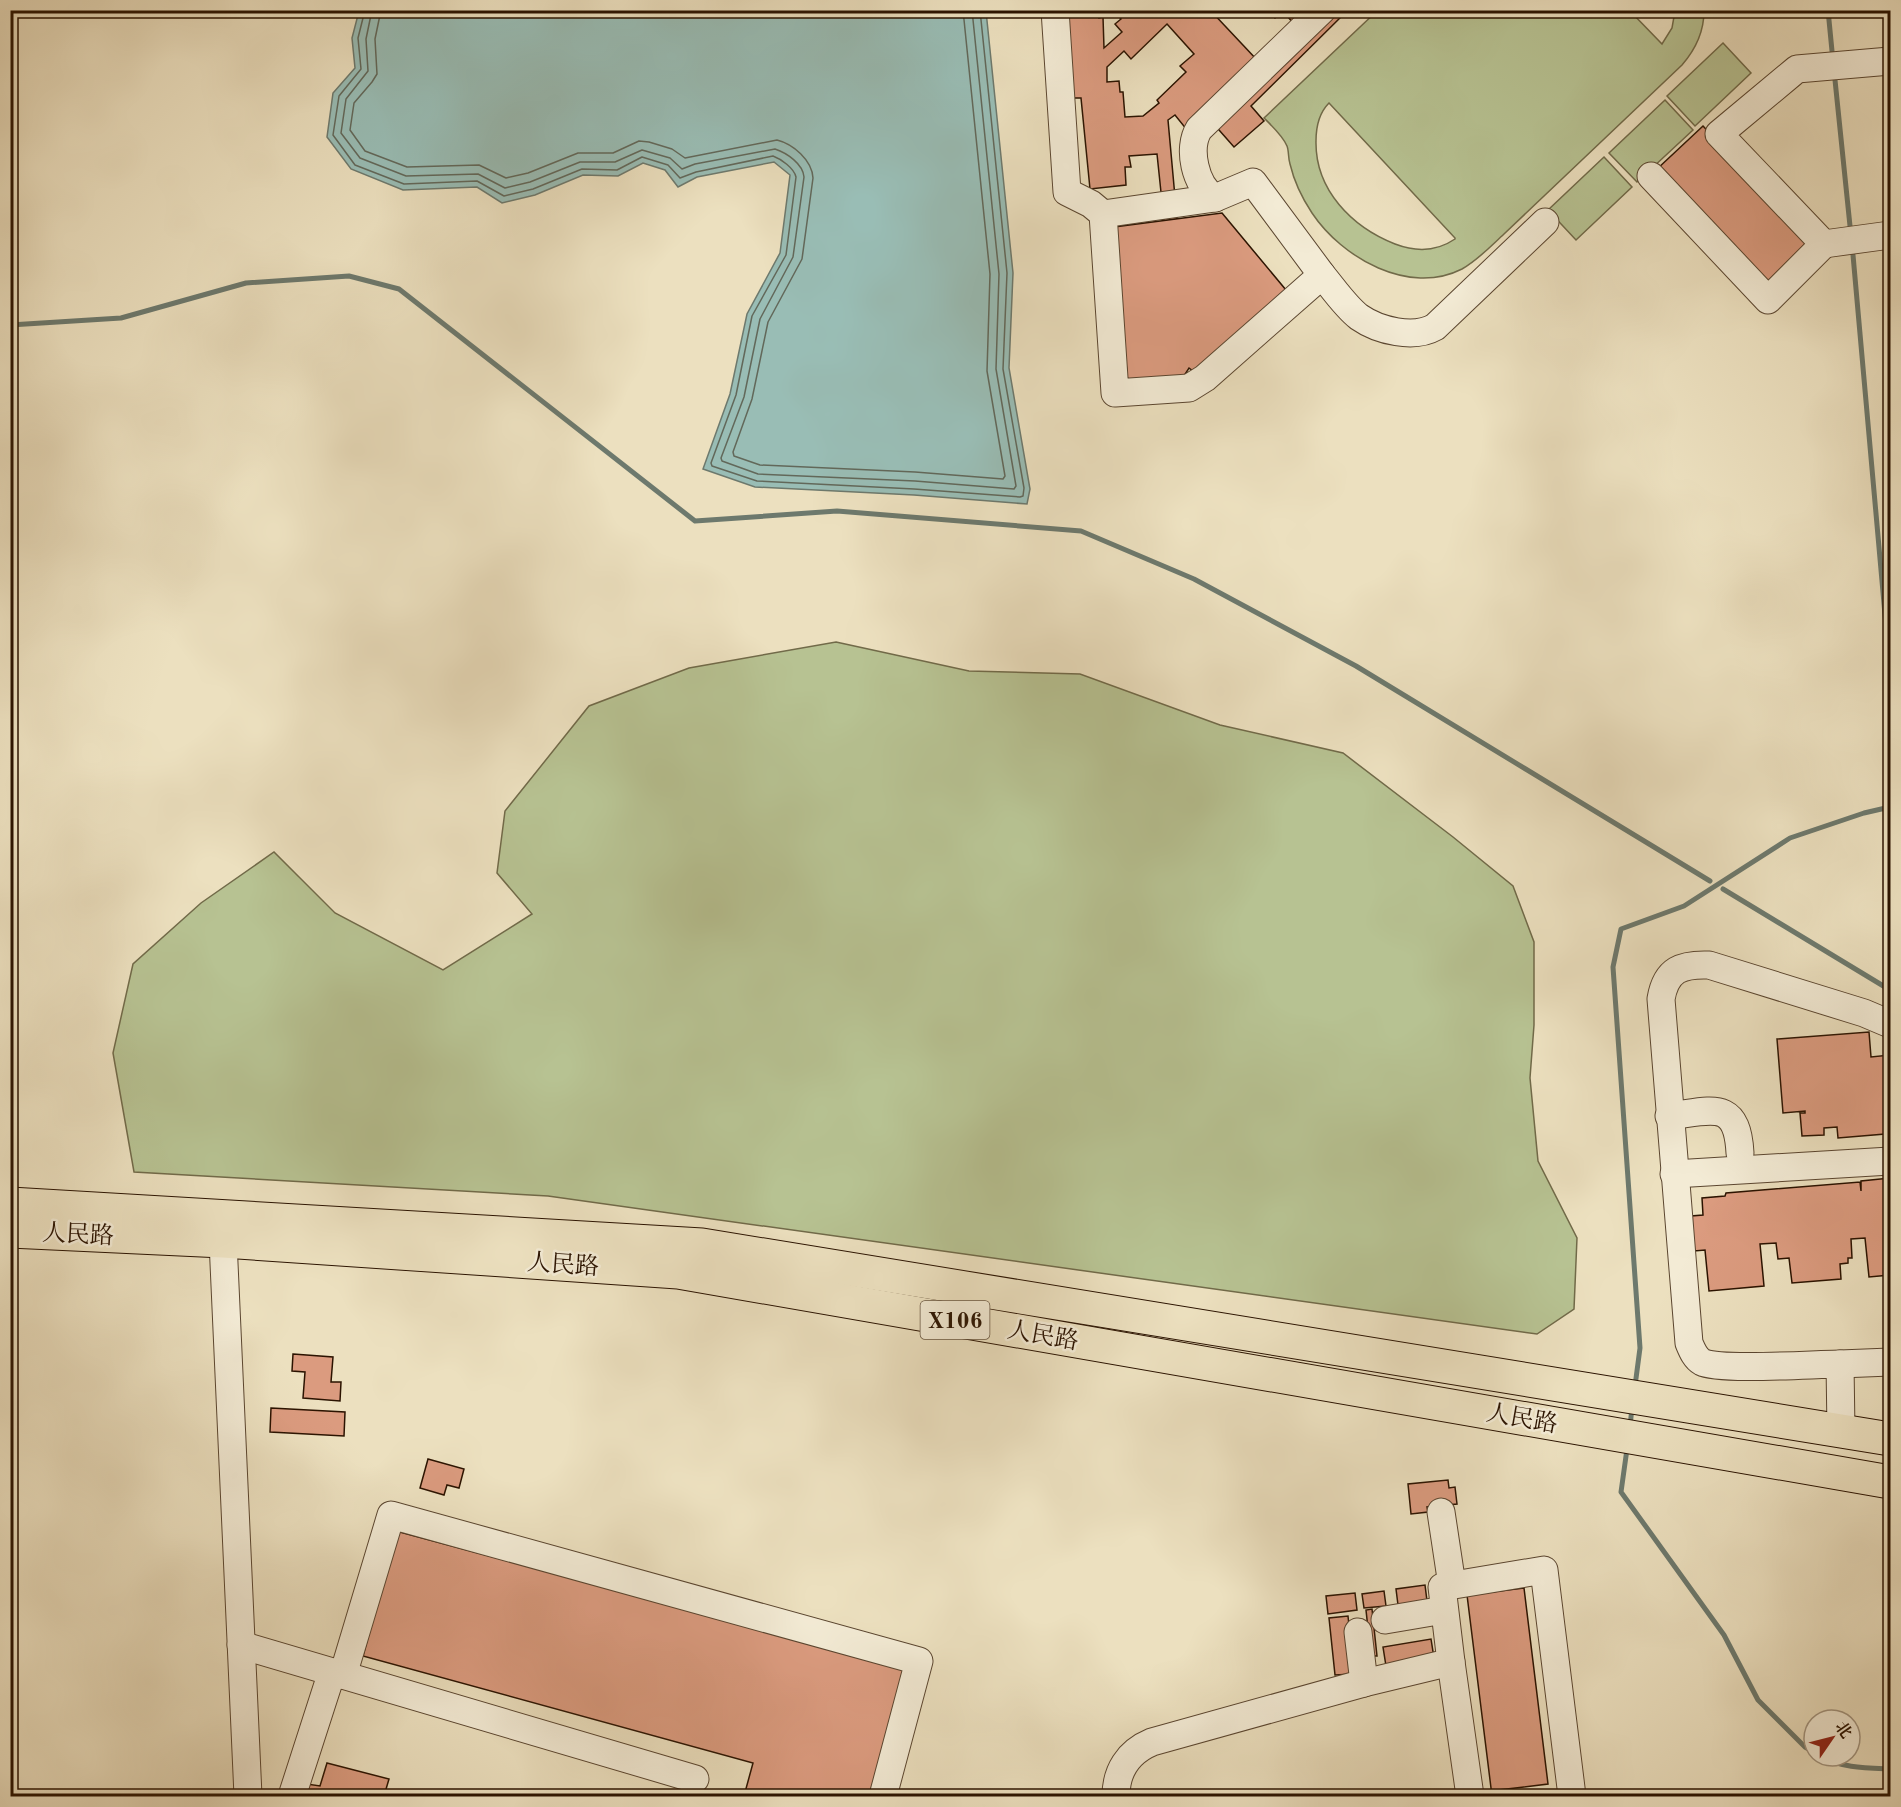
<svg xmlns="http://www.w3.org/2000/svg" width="1901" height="1807" font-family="'Old Standard TT','Noto Serif SC',serif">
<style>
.green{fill:#b7c292;stroke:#716a49;stroke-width:1.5;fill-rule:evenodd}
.water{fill:#99bdb5;stroke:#6d796d;stroke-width:1.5}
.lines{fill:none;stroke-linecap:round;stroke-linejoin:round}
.shore{stroke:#62685a;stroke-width:1.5}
.stream{stroke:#6d796d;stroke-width:5}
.building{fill:#db9b7f;stroke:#2b1300;stroke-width:1.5;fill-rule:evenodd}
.minor-casing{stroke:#5b4630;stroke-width:29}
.major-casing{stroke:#2b1300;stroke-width:35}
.minor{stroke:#f3ebd5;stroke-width:27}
.major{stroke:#ece0bf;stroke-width:33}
.labels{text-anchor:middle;stroke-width:5;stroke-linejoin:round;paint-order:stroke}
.shield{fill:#f3ebd5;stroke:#675440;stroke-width:1.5}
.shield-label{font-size:22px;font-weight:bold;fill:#2b1300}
.street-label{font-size:24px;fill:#2b1300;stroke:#f3ebd5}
</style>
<rect width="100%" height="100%" fill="#ece0bf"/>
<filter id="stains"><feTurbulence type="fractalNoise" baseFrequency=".00333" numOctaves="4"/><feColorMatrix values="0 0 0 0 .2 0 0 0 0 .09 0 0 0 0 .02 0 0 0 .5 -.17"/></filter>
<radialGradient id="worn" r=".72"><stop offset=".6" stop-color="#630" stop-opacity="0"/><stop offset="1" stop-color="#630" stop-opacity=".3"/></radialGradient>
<g class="green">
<path d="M1378 10 1630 11 1662 44 1672 28 1675 11H1704C1704 31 1695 50 1682 65L1504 234C1491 246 1478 260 1462 269 1409 296 1342 258 1312 213 1302 198 1294 181 1290 164 1288 158 1289 151 1287 146 1283 136 1271 125 1264 118ZM1329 103 1455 238V239C1436 252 1416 252 1395 244 1352 227 1315 190 1316 141 1316 127 1319 113 1329 103Z"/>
<path d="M1723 43 1751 73 1695 126 1667 96Z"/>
<path d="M1665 100 1693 130 1637 182 1609 153Z"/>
<path d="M1604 157 1632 187 1576 240 1548 210Z"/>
<path d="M836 642 969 671 1080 674 1220 725 1343 753 1453 837 1513 886 1534 942V1025L1530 1078 1538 1161 1577 1238 1574 1309 1537 1334 548 1196 134 1172 113 1053 133 964 201 903 274 852 335 913 443 970 532 914 497 873 505 811 589 706 689 668Z"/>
</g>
<path class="water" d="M359 11H986L1013 273 1009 368 1030 489 1027 504 914 495 755 487 703 469 730 394 747 314 780 253 790 175 774 162 697 177 678 187 665 170 643 163 618 176 583 175 535 195 502 203 477 187 403 190 351 169 327 137 333 93 355 68 352 38Z"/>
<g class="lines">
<g class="shore">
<path d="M365 10 358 38 361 69 339 96 333 135 355 165 404 184 477 181 504 196 533 189 582 169 617 170 642 157 668 165 680 178 696 172 773 156C781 159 794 168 796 177L786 255 752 316 736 395 711 463 712 466 757 481 914 489 1020 497 1023 496 1024 488 1003 369 1007 273 980 10"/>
<path d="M372 10 366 39 368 71 346 99 341 133 360 158 406 176 478 174 505 188 530 182 580 162H615L642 150 670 158 682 169 695 164 775 149C787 153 803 164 804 177L793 257 760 319 744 397 721 458 722 461 758 474 915 481 1014 489 1016 486 996 369 999 274 972 10"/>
<path d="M381 10 375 39 377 74 372 82 354 103 350 130 365 151 407 167 479 165 506 178 528 173 578 153H613L639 141 649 142 672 149 685 158 777 140C793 144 812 160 813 178L802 259 768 322 752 399 733 452 734 456 760 465 915 472 1003 479 1005 476 987 371 990 274 963 10"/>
</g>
<g class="stream">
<path d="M1828 10 1832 51"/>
<path d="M1835 80 1850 226"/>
<path d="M1853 255 1890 671"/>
<path d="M10 325 121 318 246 283 349 276 399 289 695 521 837 511 1081 531 1194 579 1356 666 1710 881"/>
<path d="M1723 889 1890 990"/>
<path d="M1635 1386 1640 1348 1613 967 1621 929 1684 906 1790 838 1864 813 1890 807"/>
<path d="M1630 1426 1632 1408"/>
<path d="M1627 1449 1621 1492 1724 1635 1758 1700 1805 1747 1814 1752"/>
<path d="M1820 1756C1841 1768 1867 1768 1890 1769"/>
</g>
</g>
<g class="building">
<path d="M1079 10H1099V18L1103 17 1104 48 1122 32 1115 24 1121 19 1113 10H1210L1257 60 1187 130 1175 115 1168 120 1177 219 1164 221 1157 154 1129 156 1131 167H1125L1126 185 1090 189 1081 98H1070L1061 12ZM1167 24 1194 54 1180 66 1186 72 1157 100 1159 103 1143 116 1125 117 1123 92H1120L1119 81 1107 82V67L1124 51 1131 59Z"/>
<path d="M1269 10H1306L1293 23 1283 11 1275 18Z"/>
<path d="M1332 10H1348L1251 106 1264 121 1234 147 1212 122Z"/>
<path d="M1703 126 1816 246 1769 290 1656 170Z"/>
<path d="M1222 213 1286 290 1197 374 1189 368 1182 379 1128 385 1114 227Z"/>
<path d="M1869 1032 1871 1057 1890 1055V1124L1885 1125V1134L1838 1138 1837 1127 1824 1128V1135L1802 1136 1800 1113H1805V1111L1783 1113 1777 1039Z"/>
<path d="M1890 1178V1275L1869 1277 1865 1238 1851 1239 1852 1258H1848V1263L1840 1264 1841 1279 1792 1283 1789 1258 1778 1259 1776 1243 1760 1244 1764 1286 1709 1291 1705 1250 1694 1251 1691 1216 1703 1215 1702 1198 1725 1196 1726 1193 1860 1182 1861 1191V1181Z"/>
<path d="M293 1354 333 1357 331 1382H341L340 1401 303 1398 305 1372 292 1371Z"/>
<path d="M271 1408 345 1412 344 1436 270 1432Z"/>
<path d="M428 1459 464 1469 459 1488 447 1485 444 1495 420 1488Z"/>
<path d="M1448 1480 1449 1488 1455 1487 1457 1504 1427 1507 1428 1512 1411 1514 1408 1484Z"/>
<path d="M396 1531 905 1667 870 1796H744L753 1763 363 1656Z"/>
<path d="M1425 1585 1427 1601 1398 1605 1396 1589Z"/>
<path d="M1524 1588 1548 1784 1499 1790 1500 1796H1492L1467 1595Z"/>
<path d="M1384 1591 1386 1606 1364 1608 1362 1594Z"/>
<path d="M1355 1593 1357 1610 1328 1614 1326 1596Z"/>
<path d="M1372 1609 1377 1656H1371L1366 1610Z"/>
<path d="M1348 1616 1354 1674 1335 1675 1329 1618Z"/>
<path d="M1431 1639 1434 1658 1386 1666 1383 1647Z"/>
<path d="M327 1763 389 1779 384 1796H303L307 1784 320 1786Z"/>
</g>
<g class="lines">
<g class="minor-casing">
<g id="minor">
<path d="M1055 10 1067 192 1091 204 1103 214 1115 393 1189 388 1205 378 1322 275 1253 182 1215 198C1195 186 1187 148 1199 129L1322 10"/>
<path d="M1890 61 1797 69 1719 134 1824 244 1890 235"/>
<path d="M1651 176 1768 300 1824 244"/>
<path d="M1103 214 1215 198"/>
<path d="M1322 275C1333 288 1345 306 1359 317 1379 331 1414 339 1435 327L1545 222"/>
<path d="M1669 1116C1711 1111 1737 1098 1740 1153"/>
<path d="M1674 1174 1890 1161"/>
<path d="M223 1241 248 1796"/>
<path d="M1840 1364 1890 1362"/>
<path d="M1841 1431 1840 1364C1815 1364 1720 1371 1702 1362 1695 1358 1692 1350 1689 1343L1661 999C1666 969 1682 964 1709 965L1864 1013 1890 1024"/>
<path d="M1441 1512 1452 1585"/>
<path d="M1385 1620 1444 1610"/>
<path d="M1358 1632 1364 1683"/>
<path d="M241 1645 695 1779"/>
<path d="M1451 1662 1442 1587 1544 1570 1572 1796"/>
<path d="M343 1675 391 1515 919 1661 883 1796"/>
<path d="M292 1796 332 1672"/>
<path d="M1116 1796C1116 1771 1128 1752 1152 1742L1364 1683 1451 1662 1470 1796"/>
</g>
</g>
<g class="major-casing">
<g id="major">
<path d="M10 1204 702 1245 1890 1439"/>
<path d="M10 1231 223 1241 678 1272 1890 1482"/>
</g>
</g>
<use href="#minor" class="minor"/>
<use href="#major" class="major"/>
</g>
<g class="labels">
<rect class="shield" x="920.5" y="1301" width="69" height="38" rx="4.5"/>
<g class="shield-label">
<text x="955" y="1328">X106</text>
</g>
<g class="street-label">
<text transform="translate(78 1234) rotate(3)" y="8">人民路</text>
<text transform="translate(563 1264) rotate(4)" y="8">人民路</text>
<text transform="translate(1043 1335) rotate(10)" y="8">人民路</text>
<text transform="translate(1522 1418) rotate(10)" y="8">人民路</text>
</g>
</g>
<rect width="1901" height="1807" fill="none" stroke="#ece0bf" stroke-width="36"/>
<rect x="12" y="12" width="1877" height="1783" fill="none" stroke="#2b1300" stroke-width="3"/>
<rect x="18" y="18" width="1865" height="1771" fill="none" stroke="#2b1300" stroke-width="1.5"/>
<g transform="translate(1832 1738) rotate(55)"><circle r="28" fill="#f3ebd5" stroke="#a39580" stroke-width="1.5"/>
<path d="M0-4.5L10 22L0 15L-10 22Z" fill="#8f2418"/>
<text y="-9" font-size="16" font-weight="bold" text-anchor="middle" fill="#2b1300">北</text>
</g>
<rect width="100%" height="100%" filter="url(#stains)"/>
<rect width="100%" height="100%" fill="url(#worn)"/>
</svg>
